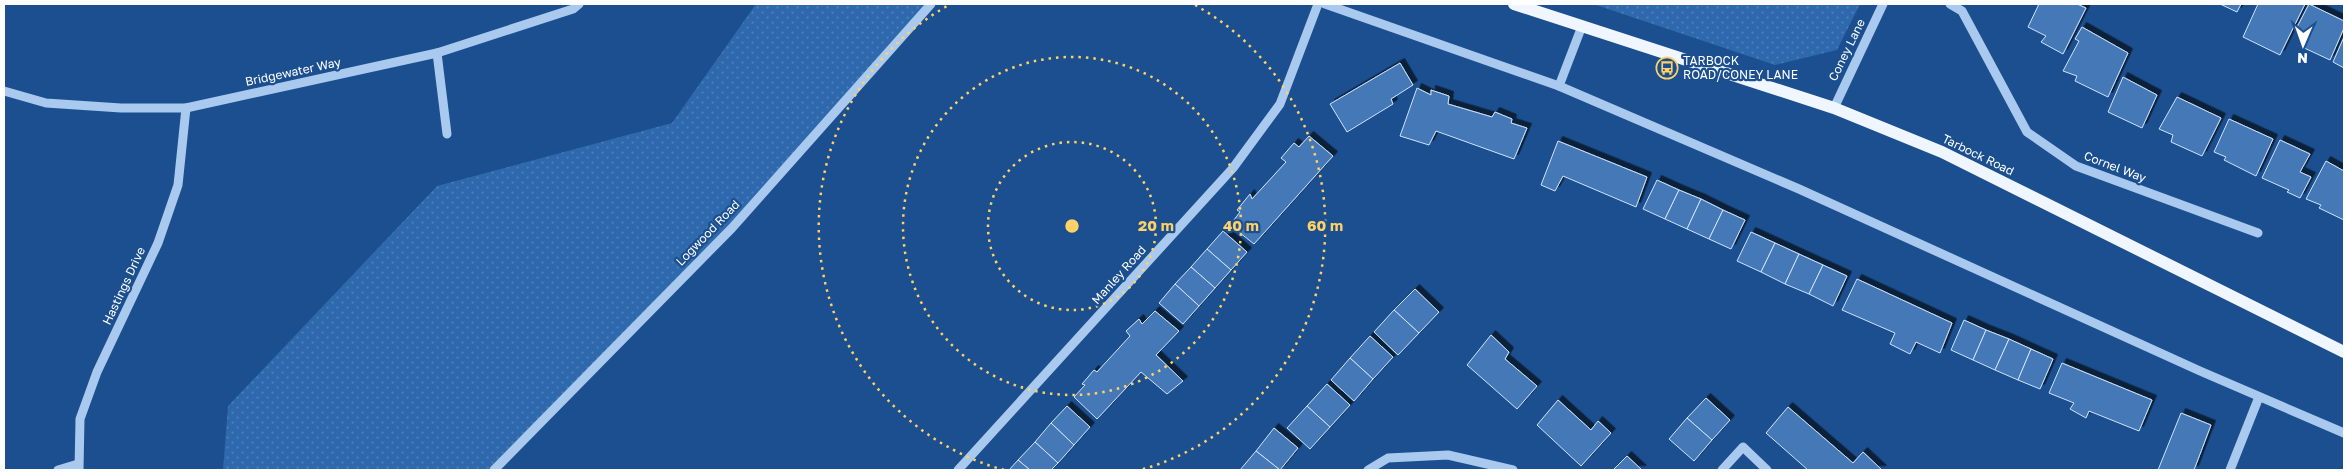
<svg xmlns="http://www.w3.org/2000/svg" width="2348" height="474" font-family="'Golos Text',sans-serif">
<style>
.grass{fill:url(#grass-dots)}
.building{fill:#4478b7;stroke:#cfe3fa;filter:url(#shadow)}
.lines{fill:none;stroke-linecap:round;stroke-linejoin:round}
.minor{stroke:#a9c9ee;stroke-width:9}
.major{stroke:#f0f6ff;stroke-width:12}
.ring{fill:none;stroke:#ffd166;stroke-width:2.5;stroke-dasharray:2.5 5}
.labels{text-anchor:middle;stroke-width:4.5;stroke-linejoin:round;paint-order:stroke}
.street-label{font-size:12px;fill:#fff;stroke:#1b4f8f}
.poi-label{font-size:12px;fill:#fff;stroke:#1b4f8f;text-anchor:start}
.centre{fill:#ffd166;stroke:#1b4f8f;stroke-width:2.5}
.ring-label{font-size:15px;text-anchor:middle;font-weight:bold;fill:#ffd166;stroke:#1b4f8f;stroke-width:4.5;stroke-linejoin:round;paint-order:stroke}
</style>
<defs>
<pattern id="grass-dots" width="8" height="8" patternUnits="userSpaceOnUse" patternTransform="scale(1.25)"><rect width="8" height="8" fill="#2e69ad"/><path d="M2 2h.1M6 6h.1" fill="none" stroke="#4d80b9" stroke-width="1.8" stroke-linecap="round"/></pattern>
<filter id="shadow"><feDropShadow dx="4.5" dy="-4.5" stdDeviation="0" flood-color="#0009"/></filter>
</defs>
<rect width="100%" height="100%" fill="#1b4f8f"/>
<g class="grass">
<path d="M756 4H929L732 228 494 470H223L228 406 437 186 672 123Z"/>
<path d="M1593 4H1860L1837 50 1775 65Z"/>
</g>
<g class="building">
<path d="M2039 4H2077L2086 8 2063 54 2041 42 2046 36 2028 27Z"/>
<path d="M2220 4H2241L2237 12Z"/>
<path d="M2258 4H2305L2280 55 2243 37Z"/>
<path d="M2309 4 2344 21V28L2330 60 2300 46 2306 32 2296 29Z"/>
<path d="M2082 27 2128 53 2108 97 2075 81 2077 76 2063 71 2079 41 2075 39Z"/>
<path d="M2344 37V68L2333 62Z"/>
<path d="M1400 63 1413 85 1391 99 1393 104 1347 132 1330 104Z"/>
<path d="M2123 77 2157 95 2142 128 2108 112Z"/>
<path d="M1417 88 1431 95V90L1449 96 1448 104 1492 117 1495 112 1512 119 1511 123 1527 128 1514 159 1436 131 1429 145 1400 136Z"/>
<path d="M2177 97 2221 118 2202 156 2171 142 2173 135 2159 129Z"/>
<path d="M2229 119 2273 139 2256 176 2224 160 2226 157 2214 152Z"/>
<path d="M1309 136 1333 156 1254 244 1230 225 1240 212 1237 210 1250 194 1252 199 1286 162 1281 158 1294 143 1299 147Z"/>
<path d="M2280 140 2310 154 2300 172 2311 177 2300 198 2287 192 2289 190 2262 178Z"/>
<path d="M1558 141 1647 177 1636 207 1563 176 1555 191 1541 185Z"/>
<path d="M2326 161 2344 171V220L2319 208 2321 205 2306 199Z"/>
<path d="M1657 180 1679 190 1665 219 1643 209Z"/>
<path d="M1679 190 1701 199 1687 229 1665 219Z"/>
<path d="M1701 199 1723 210 1709 239 1687 229Z"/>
<path d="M1723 210 1745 220 1731 249 1709 239Z"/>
<path d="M1223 231 1247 252 1231 270 1207 249Z"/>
<path d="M1751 232 1775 243 1761 272 1737 261Z"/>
<path d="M1775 243 1799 254 1785 284 1761 272Z"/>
<path d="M1207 249 1231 270 1215 288 1191 267Z"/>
<path d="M1799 254 1823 265 1809 294 1785 284Z"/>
<path d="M1823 265 1847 276 1833 306 1809 294Z"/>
<path d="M1191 267 1215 288 1199 306 1175 284Z"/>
<path d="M1857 279 1952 323 1940 353 1916 342 1910 354 1890 344 1895 333 1842 310Z"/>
<path d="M1175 284 1199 306 1183 324 1159 303Z"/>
<path d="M1415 289 1439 312 1419 333 1394 310Z"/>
<path d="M1394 310 1419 333 1398 355 1374 332Z"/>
<path d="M1155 311 1179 331 1156 355 1183 381 1167 394 1141 372 1097 419 1074 397 1085 385 1082 384 1094 370 1097 372 1130 336 1126 331 1139 319 1142 324Z"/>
<path d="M1964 320 1986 330 1973 360 1951 350Z"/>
<path d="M1986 330 2009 339 1995 370 1973 360Z"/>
<path d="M1491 335 1509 352 1505 359 1537 386 1517 409 1467 365Z"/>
<path d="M1370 336 1393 357 1373 379 1350 358Z"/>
<path d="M2009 339 2031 349 2018 380 1995 370Z"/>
<path d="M2031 349 2053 359 2040 389 2018 380Z"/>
<path d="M1350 358 1373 379 1354 401 1331 380Z"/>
<path d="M2062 363 2152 400 2139 431 2089 411 2086 418 2070 409 2074 403 2049 393Z"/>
<path d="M1327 384 1350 405 1330 427 1307 406Z"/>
<path d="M1706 398 1730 420 1712 440 1687 418Z"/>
<path d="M1558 400 1591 430 1598 421 1611 433 1581 466 1537 425Z"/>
<path d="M1067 406 1090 427 1074 445 1051 423Z"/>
<path d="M1307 406 1330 427 1310 449 1287 428Z"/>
<path d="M1788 407 1853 463 1863 452 1882 470H1808L1766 433Z"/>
<path d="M2181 413 2211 425 2194 470H2158Z"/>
<path d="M1687 418 1712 440 1694 461 1669 439Z"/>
<path d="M1051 423 1074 445 1058 463 1035 442Z"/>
<path d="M1274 428 1298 448 1280 470 1256 451Z"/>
<path d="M1035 442 1058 463 1051 470H1030L1018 460Z"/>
<path d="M1256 451 1280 470H1240Z"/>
<path d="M1627 456 1642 470H1613Z"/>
<path d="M1018 460 1030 470H1009Z"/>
</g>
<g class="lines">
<g class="minor">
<path d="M1325 4 1559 86"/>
<path d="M1950 4 1962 11 2027 132 2076 166 2258 233"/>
<path d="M1582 26 1559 86 1799 189 2200 371 2344 433"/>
<path d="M437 53 447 134"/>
<path d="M4 91 46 103 121 108H186L437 53 573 9 579 4"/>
<path d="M1834 108 1883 4"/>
<path d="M58 470 78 464"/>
<path d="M79 470 80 419 97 372 158 243 178 185 186 108"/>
<path d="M494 470 732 228 931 4"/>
<path d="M958 470 1233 168 1280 104 1318 4"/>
<path d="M1368 470 1388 458 1448 455 1513 470"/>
<path d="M1722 470 1743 447 1767 470"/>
<path d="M2230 470 2259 397"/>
</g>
<path class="major" d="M1514 4 1834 108 1942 152 2344 352"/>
</g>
<g class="ring">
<circle cx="1072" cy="226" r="84"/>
<circle cx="1072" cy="226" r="169"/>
<path d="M1004 470A253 253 0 0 1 949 5M1195 5A253 253 0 0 1 1140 470"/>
</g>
<defs>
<g id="bus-ring" transform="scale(1.125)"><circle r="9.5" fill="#1b4f8f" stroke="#ffd166" stroke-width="1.5"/><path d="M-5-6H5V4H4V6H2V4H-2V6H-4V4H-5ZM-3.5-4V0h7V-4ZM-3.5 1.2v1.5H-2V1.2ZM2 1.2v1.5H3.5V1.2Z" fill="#ffd166"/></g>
</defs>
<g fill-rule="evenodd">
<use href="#bus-ring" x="1667" y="68"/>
</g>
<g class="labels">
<g class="street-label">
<text transform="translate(1847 50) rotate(-64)" y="4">Coney Lane</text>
<text transform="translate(293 72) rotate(-12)" y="4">Bridgewater Way</text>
<text transform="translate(1978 155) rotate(26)" y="4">Tarbock Road</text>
<text transform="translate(2115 167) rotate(21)" y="4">Cornel Way</text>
<text transform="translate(708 233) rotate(-46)" y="4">Logwood Road</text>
<text transform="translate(1119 275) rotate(-48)" y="4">Manley Road</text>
<text transform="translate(124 286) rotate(-65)" y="4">Hastings Drive</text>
</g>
<g class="poi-label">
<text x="1683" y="65">TARBOCK<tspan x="1683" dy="14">ROAD/CONEY LANE</tspan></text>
</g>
</g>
<circle cx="1072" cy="226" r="8" class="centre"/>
<g class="ring-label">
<text x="1156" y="231">20 m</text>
<text x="1241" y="231">40 m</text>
<text x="1325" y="231">60 m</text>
</g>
<rect width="2348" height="474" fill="none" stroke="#ffffff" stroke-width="10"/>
<g transform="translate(2303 45) rotate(182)" stroke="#1b4f8f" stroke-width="4" paint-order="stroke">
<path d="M0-4L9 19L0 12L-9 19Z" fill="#ffffff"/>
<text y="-8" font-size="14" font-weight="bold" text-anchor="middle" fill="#ffffff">N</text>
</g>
</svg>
